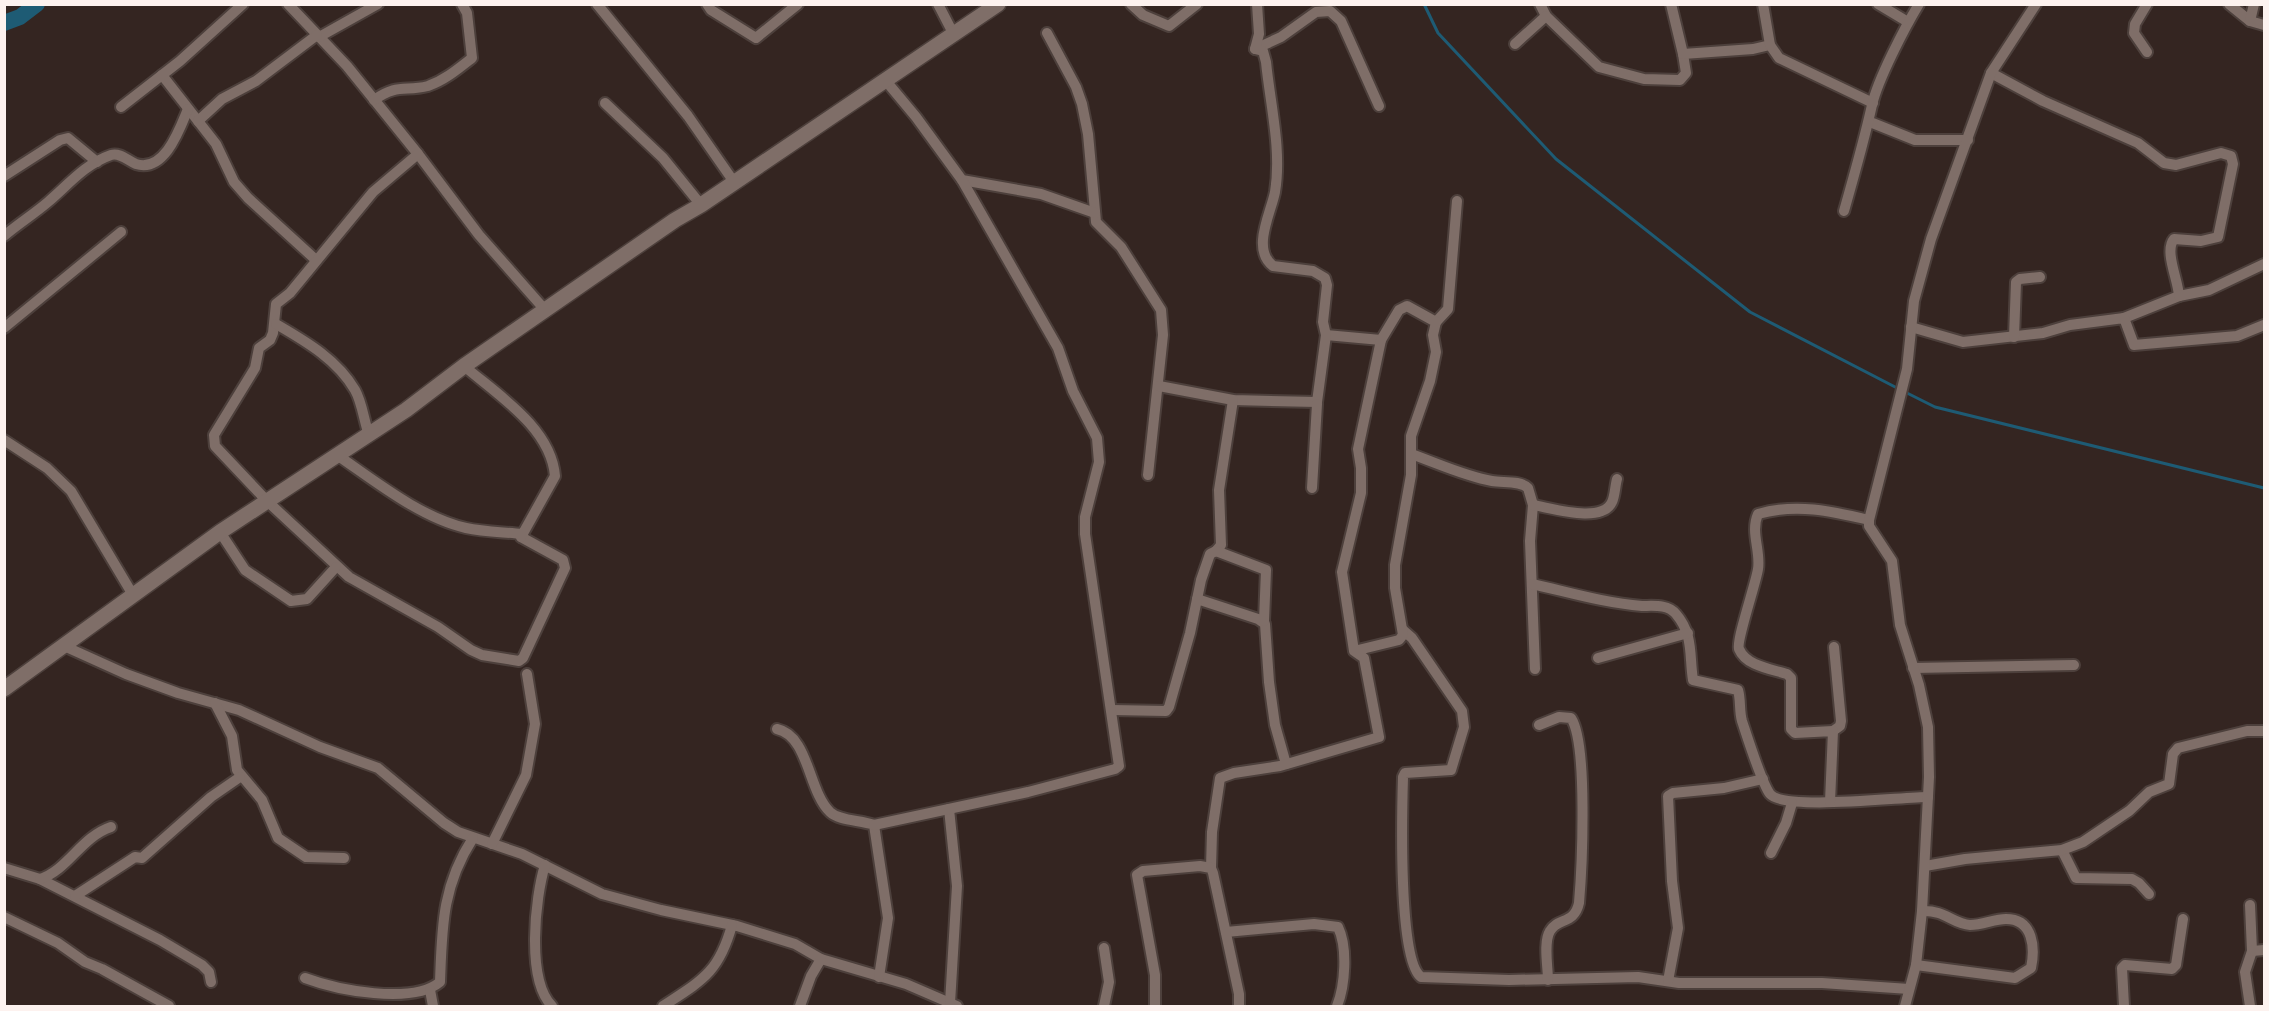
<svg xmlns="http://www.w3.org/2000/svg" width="2269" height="1011" font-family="Inter,sans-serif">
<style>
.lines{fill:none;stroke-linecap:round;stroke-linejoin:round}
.stream{stroke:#1e5b74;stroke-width:3}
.river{stroke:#1e5b74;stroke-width:16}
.minor-casing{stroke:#4d403c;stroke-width:14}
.secondary-casing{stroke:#4d403c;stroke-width:18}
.minor{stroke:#7f6e68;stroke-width:10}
.secondary{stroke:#7f6e68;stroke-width:15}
</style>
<rect width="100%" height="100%" fill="#342521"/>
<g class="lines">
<g class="stream">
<path d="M1424 4 1438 33 1556 159 1750 312 1899 389"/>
<path d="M1905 392 1935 407 2264 488"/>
</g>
<path class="river" d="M4 23 20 17 37 4"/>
<g class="minor-casing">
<g id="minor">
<path d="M288 4 347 66 418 154 479 235 546 311"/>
<path d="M597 4 688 116 734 182"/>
<path d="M707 4 711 10 756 38 798 4"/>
<path d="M938 4 953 33"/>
<path d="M1131 4 1143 15 1169 26 1197 4"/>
<path d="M1540 4 1546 16 1599 67 1644 79 1680 80 1686 73 1683 54"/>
<path d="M1671 4 1683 54 1753 49 1770 45"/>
<path d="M1763 4 1770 45 1779 58 1873 103"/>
<path d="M1878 4 1908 22"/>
<path d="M2147 4 2135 24 2134 33 2147 52"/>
<path d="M2229 4 2250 21"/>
<path d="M2254 4 2250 21 2264 25"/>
<path d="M1047 33 1076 87 1082 104 1088 134 1096 222 1121 247 1161 310 1163 335 1148 475"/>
<path d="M319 37 378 4"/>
<path d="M1515 44 1546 16"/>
<path d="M1255 49 1281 37 1316 12 1330 11 1341 21 1379 106"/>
<path d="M1991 73 2043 101 2138 143 2164 163 2176 165 2221 153 2231 156 2233 164 2218 237 2201 241 2174 239C2164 251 2178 279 2179 296L2124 318"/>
<path d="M162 75 216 144 234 182 248 198 316 260"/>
<path d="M886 81 916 117 962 180 1041 194 1095 213"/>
<path d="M374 100C398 83 405 92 428 86 445 80 458 69 472 58L467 13 462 4"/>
<path d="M605 103 663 158 701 205"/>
<path d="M121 107 180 61 243 4"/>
<path d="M198 121 222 99 256 81 317 35"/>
<path d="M1870 122 1915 140H1968"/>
<path d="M418 154 373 192 290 293 276 304 273 333 270 340 259 348 255 368 214 435 215 446 267 501 349 577 438 627 471 650 482 655 519 661 523 658 565 568 563 560 521 537"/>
<path d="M4 176 60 140 68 138 97 162"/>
<path d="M1844 211C1854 176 1864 141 1872 105 1878 79 1905 27 1919 4"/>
<path d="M4 236C18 224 34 214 48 202 68 185 85 164 111 155 120 152 128 161 136 164 165 173 180 128 188 109"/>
<path d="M2179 296 2209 290 2264 264"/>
<path d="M1436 322 1448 309 1457 201"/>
<path d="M276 324C305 341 337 359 355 390 362 402 364 421 369 435"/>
<path d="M1911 327 1963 342 2043 333 2070 325 2124 318 2134 345 2237 336 2264 325"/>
<path d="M4 328 121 232"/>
<path d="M1326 335 1381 340"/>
<path d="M2014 337 2016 282 2020 279 2040 277"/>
<path d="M1159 386 1233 400 1317 402 1326 335 1323 322 1327 285 1325 278 1313 271 1273 266C1251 249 1271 213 1275 192 1282 150 1270 103 1266 62L1263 51 1255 49 1259 34 1257 4"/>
<path d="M4 440 47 468 71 491 133 595"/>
<path d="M1411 454C1437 463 1464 476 1492 481 1503 483 1520 480 1528 488L1533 505 1530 541 1535 669"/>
<path d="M337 455C375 481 421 518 466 528 484 532 504 532 522 534L521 537 555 476C551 428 498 395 464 366"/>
<path d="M1312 488 1317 404"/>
<path d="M1533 505C1552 508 1602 524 1612 502 1615 496 1615 486 1617 479"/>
<path d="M220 532 245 570 291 601 307 599 336 567"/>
<path d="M1216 551 1221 545 1219 490 1233 400"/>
<path d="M1532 584C1568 592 1604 603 1642 606 1653 606 1668 604 1676 614 1694 635 1689 656 1693 680L1738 690C1741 700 1739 711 1742 721 1747 736 1762 784 1770 794 1784 811 1901 797 1928 797"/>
<path d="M1197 599 1258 619 1265 624 1269 682 1275 725 1286 764"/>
<path d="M1403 630 1412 638 1462 711 1464 727 1451 770 1405 773 1403 777C1402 810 1398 960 1421 977L1509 980 1638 977 1679 983H1822L1909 989"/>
<path d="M64 646 126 674 178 693 239 710 320 747 378 768 444 823 458 832 522 854 602 894 661 910 737 926 795 944 821 959 906 984 957 1006"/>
<path d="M1598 658 1688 633"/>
<path d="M1913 668 2074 665"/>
<path d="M215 703 232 736 237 770 262 800 278 838 306 857 344 858"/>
<path d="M1112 710 1166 711 1169 707 1190 633 1201 580 1210 554 1216 551 1266 570 1264 621"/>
<path d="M1539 725 1559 717 1571 718C1588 743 1582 868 1579 903 1574 925 1558 917 1550 931 1543 942 1548 967 1548 980"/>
<path d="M777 729C809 736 808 791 830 812 839 821 861 820 874 825L888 918 879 977"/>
<path d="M1833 731 1840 726 1841 721 1834 647"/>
<path d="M1830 802 1833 731 1795 733 1791 729V678L1787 674C1771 669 1746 666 1739 649 1736 641 1756 583 1758 569 1761 551 1750 532 1758 514 1796 503 1831 511 1869 520"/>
<path d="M949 809 957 886 950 1003"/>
<path d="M874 825 1028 792 1115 769 1119 766 1085 534V517L1099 462 1097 438 1073 391 1058 348 962 180"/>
<path d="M492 844 526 775 535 724 527 674"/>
<path d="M2062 850 2076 878 2132 879 2139 883 2149 894"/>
<path d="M1771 853 1786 823 1792 803"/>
<path d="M545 865C535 898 526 980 552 1006"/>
<path d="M1925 866 1965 859 2062 850 2083 842 2129 811 2149 792 2169 784 2173 754 2178 748 2247 731H2264"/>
<path d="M4 868 40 879 160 940 202 965 209 972 211 982"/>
<path d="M1211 868 1212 832 1220 778 1234 773 1280 766 1379 737 1364 658 1354 651 1342 572 1361 493V468L1358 449 1381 340 1399 310 1407 306 1436 322 1433 335 1436 352 1430 381 1411 436V475L1395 565V588L1403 635 1399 640 1354 651"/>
<path d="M40 879C68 870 81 837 111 827"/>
<path d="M75 896 135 857 142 858 211 797 240 777"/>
<path d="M2250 905 2252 951 2245 972 2250 1006"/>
<path d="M4 917 58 943 85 962 102 969 169 1006"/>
<path d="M1226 932 1314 924 1338 927C1348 948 1345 986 1337 1006"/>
<path d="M1104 948 1109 982 1104 1006"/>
<path d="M2252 951 2264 950"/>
<path d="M1916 965 2015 978 2031 968C2035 949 2034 919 2006 919 1994 919 1983 925 1970 925 1953 924 1945 910 1922 911"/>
<path d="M305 978C337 990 412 1005 440 982 442 927 442 886 473 838"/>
<path d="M1668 981 1678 928 1672 881 1668 796 1673 793 1724 788 1763 779"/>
<path d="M430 990 433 1006"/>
<path d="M663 1006C703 980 719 972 732 925"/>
<path d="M800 1006 811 976 821 959"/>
<path d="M1155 1006V975L1137 875 1143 871 1200 866 1211 868 1213 873 1239 994V1006"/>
<path d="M1905 1006 1916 965 1922 911 1929 777 1928 727 1919 685 1900 625 1892 561 1869 526V520L1907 369 1914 301 1931 239 1991 73 2036 4"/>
<path d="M2124 1006 2122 968 2125 965 2172 969 2176 965 2183 919"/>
</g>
</g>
<g class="secondary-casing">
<path id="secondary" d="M4 689 220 532 406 410 464 366 675 220 701 205 998 4"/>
</g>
<use href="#minor" class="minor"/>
<use href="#secondary" class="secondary"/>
</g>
<rect width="2269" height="1011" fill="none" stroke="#fdf2ef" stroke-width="12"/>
</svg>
